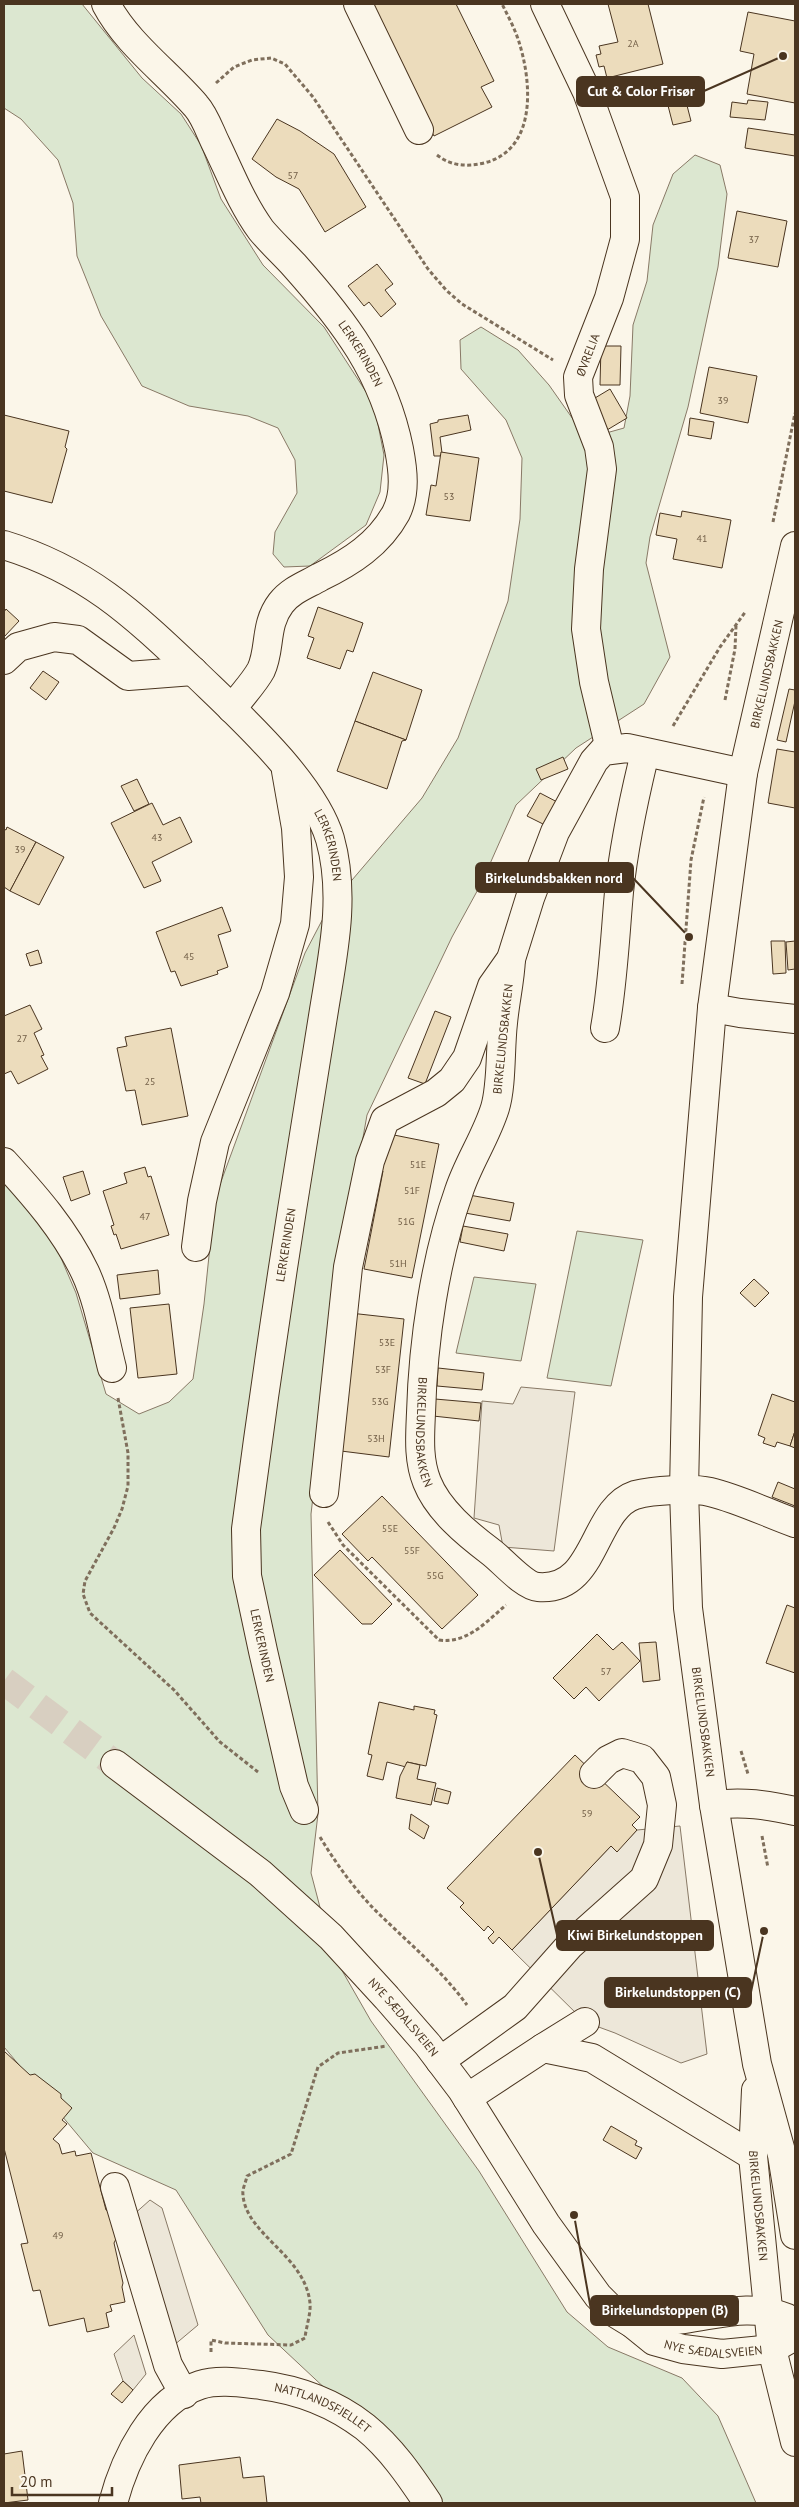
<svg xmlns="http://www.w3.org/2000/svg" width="799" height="2507" font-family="'PT Sans',sans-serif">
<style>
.green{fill:#dce7d0;stroke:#887966}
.parking{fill:#ede7d9;stroke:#887966}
.building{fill:#ecdcbc;stroke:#4a3520}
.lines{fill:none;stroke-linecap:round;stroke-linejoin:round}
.major-tunnel{stroke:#d8cfc1;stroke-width:28;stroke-dasharray:28 14;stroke-linecap:butt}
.minor-casing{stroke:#4a3520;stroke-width:30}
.major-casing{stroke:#4a3520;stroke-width:30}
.path{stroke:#7f6f5c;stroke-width:3;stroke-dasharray:4 2.5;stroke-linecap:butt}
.minor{stroke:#fbf6e9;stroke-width:28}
.major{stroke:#fbf6e9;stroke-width:28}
.labels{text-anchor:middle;stroke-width:4;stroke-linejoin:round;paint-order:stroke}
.number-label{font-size:10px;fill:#725f47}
.street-label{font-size:12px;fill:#4a3520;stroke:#fbf6e9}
.leader{fill:none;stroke:#4a3520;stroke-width:2}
.callout-dot{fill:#4a3520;stroke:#fbf6e9;stroke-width:2}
.callout{fill:#4a3520;stroke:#4a3520;stroke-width:2}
.callout-label{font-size:14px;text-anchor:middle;font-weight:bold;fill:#fff}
</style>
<rect width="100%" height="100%" fill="#fbf6e9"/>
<g class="green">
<path d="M4 4H82L142 78 181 114 201 145 221 199 263 265 324 327 374 404 384 455 380 492 366 525 310 566 284 567 273 554 275 532 297 493 295 460 278 428 248 416 189 406 142 386 101 316 77 256 73 203 58 160 21 119 4 108Z"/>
<path d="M695 155 720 165 727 194 718 267 688 407 650 537 646 563 670 657 644 704 576 748 516 805 481 884 452 937 367 1115 338 1279 311 1514 318 1814 311 1873 332 1953 371 2021 479 2171 567 2312 608 2347 682 2378 718 2416 756 2503H442L438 2494 268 2335 176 2190 93 2153 4 2047V1175L46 1223 76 1293 106 1394 139 1414 169 1402 193 1379 204 1304 215 1198 305 953 329 907 422 798 458 738 508 601 520 519 522 458 506 420 461 369 460 340 481 327 518 350 549 385 582 432 599 435 624 428 630 396 633 325 647 281 653 225 673 174Z"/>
<path d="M577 1231 643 1240 611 1386 547 1378Z"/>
<path d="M474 1277 536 1284 521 1361 456 1353Z"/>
</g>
<g class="parking">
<path d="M521 1387 575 1392 554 1551 503 1547 499 1525 474 1518 482 1401 513 1404Z"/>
<path d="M680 1826 707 2054 681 2063 615 2033 585 2022 512 1950 611 1846 617 1851 637 1830Z"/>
<path d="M150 2200 162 2208 198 2325 173 2346 132 2216Z"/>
<path d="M134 2335 146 2374 133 2390 123 2381 114 2354Z"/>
</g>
<g class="building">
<path d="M367 4H456L494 81 481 87 492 107 434 136Z"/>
<path d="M608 4H648L663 64 607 78 604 66 599 67 596 55 601 54 599 46 618 42Z"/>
<path d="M748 12 795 21V103L747 94 754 54 740 51Z"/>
<path d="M683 90 691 121 673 125 665 94Z"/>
<path d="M748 100 768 102 765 120 730 117 732 102 747 104Z"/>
<path d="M277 119 300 131 334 154 366 207 325 232 299 189 276 177 252 159Z"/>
<path d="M748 128 795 135V156L745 148Z"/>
<path d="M737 211 787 221 778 267 728 258Z"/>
<path d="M377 264 393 284 385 290 396 304 381 317 369 302 364 306 348 286Z"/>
<path d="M601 346H621L620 385H600Z"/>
<path d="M709 367 757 376 748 423 700 413Z"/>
<path d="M610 389 627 418 607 430 590 401Z"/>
<path d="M4 415 69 431 65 447 67 449 52 503 4 491Z"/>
<path d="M468 415 471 430 440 437 442 453 440 456H434L430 424 438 422V420Z"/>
<path d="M690 418 714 422 711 439 688 435Z"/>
<path d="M441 452 479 458 470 521 426 515 431 485 436 486Z"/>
<path d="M682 511 731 520 722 568 673 559 677 539 656 535 660 513 681 517Z"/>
<path d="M318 607 363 623 353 652 347 650 340 669 307 658 314 638 308 636Z"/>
<path d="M6 609 19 621 4 637V612Z"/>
<path d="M43 671 59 682 46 700 30 688Z"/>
<path d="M373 672 422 690 406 740 355 721Z"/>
<path d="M789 689 795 690V701L786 742 777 740Z"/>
<path d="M355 721 406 740 402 741 387 789 337 771Z"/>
<path d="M777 749 795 752V808L768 803Z"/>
<path d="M563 757 568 769 541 780 536 769Z"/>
<path d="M137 779 149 804 134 811 121 786Z"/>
<path d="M540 793 561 804 549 827 527 816Z"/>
<path d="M152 803 163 825 180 817 192 842 152 862 161 881 144 888 111 823Z"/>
<path d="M7 827 36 842 10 891 4 887V829L6 830Z"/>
<path d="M36 842 64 857 39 905 10 891Z"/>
<path d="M222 907 231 931 218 935 228 967 217 971 218 974 181 986 175 971 171 972 156 932Z"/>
<path d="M771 941H785L786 973 773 974Z"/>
<path d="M795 941V969L788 970 786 942Z"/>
<path d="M38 950 42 963 30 966 26 954Z"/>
<path d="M30 1005 42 1029 34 1033 44 1055 41 1056 48 1069 18 1084 11 1071 4 1074V1016Z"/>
<path d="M435 1011 451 1017 425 1084 408 1078Z"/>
<path d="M171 1028 188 1116 142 1125 135 1090 126 1091 117 1048 127 1046 125 1037Z"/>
<path d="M384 1133 439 1144 412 1278 364 1269 383 1171 377 1170Z"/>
<path d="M145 1167 148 1177 151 1176 169 1235 121 1249 116 1234 114 1235 111 1226 114 1225 103 1191 127 1183 124 1173Z"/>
<path d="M83 1171 90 1194 71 1201 63 1177Z"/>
<path d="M469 1195 514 1203 510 1221 465 1213Z"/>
<path d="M463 1226 508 1234 504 1251 460 1242Z"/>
<path d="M158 1270 160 1294 120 1299 117 1275Z"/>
<path d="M754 1279 769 1293 755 1307 740 1293Z"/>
<path d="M169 1304 177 1374 138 1378 130 1308Z"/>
<path d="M350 1313 404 1319 389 1457 341 1451Z"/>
<path d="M438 1368 484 1373 482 1390 437 1386Z"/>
<path d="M772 1394 795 1402V1431L790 1446 777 1442 775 1447 763 1443 765 1438 758 1435Z"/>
<path d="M435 1399 481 1403 479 1421 433 1416Z"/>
<path d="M795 1431V1448L790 1446Z"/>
<path d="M778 1482 795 1489V1506L772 1497Z"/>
<path d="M382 1496 478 1595 442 1629 372 1557 368 1561 342 1534Z"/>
<path d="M340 1550 392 1604 372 1624H362L314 1575Z"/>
<path d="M787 1605 795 1608V1673L766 1663Z"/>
<path d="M597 1634 613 1650 622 1642 640 1661 599 1701 586 1687 574 1699 553 1678Z"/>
<path d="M656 1642 660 1680 643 1682 639 1643Z"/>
<path d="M379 1702 414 1710V1706L435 1710 434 1714 437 1715 426 1766 407 1762 406 1767 387 1762 383 1780 367 1776 372 1755 368 1754Z"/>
<path d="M575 1755 640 1817 632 1825 637 1830 617 1852 611 1846 512 1950 499 1937 493 1944 488 1938 494 1932 488 1926 484 1931 460 1907 464 1903 447 1888Z"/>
<path d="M407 1762 420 1765 417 1779 436 1783 431 1805 396 1798 400 1776Z"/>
<path d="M437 1788 451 1792 448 1804 434 1801Z"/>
<path d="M411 1814 429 1826 424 1839 409 1829Z"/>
<path d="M4 2051 30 2075 35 2074 61 2094V2098L72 2108 62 2120 67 2124 53 2139 59 2144 62 2154 75 2151 76 2156 91 2153 106 2210 110 2212 116 2239 114 2243 123 2283 122 2287 125 2302 110 2305 112 2311 106 2313 109 2327 87 2332 84 2318 49 2326 40 2290 33 2291 21 2244 28 2243 4 2148Z"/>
<path d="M611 2126 637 2141 635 2145 642 2148 636 2159 603 2140Z"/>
<path d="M123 2381 133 2390 122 2403 111 2394Z"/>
<path d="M22 2451 28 2500 4 2503V2454Z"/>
<path d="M240 2457 243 2478 264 2476 267 2503H201L200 2497 182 2499 179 2465Z"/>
</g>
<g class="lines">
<path class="major-tunnel" d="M4 1681 115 1764"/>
<g class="minor-casing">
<g id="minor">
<path id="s1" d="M106 4C127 44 167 72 196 106 205 116 210 132 216 144 230 173 242 204 261 230 271 242 283 253 294 265 344 321 384 373 399 449 403 470 406 493 396 513 379 544 351 562 320 577 306 585 291 590 281 603 264 625 271 649 261 670 254 683 241 696 232 709"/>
<path d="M358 4 419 130"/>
<path d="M545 4 587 92 625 197V239L609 298 578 377 579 395 599 447 602 469 589 569 586 629 594 682 610 749"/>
<path id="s2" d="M4 545C86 570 132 613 193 671 236 713 313 781 330 839 346 896 333 954 324 1010 317 1054 310 1097 303 1141 282 1270 263 1399 246 1529L247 1576 263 1651 294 1786 304 1810"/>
<path d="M4 660 18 647 54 637 78 640 128 676 193 671"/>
<path id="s3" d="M511 959C510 981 505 1001 503 1023 500 1048 502 1085 495 1108 486 1137 468 1163 459 1191 435 1259 423 1341 421 1413 420 1436 418 1460 427 1482 438 1510 467 1534 491 1552 503 1561 524 1586 538 1587 597 1592 592 1509 635 1495 653 1490 692 1488 710 1492 739 1499 767 1513 795 1523"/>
<path d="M712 1008 740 1013 795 1019"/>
<path d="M605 1028C613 983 615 937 619 892 624 845 634 798 645 753"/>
<path d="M4 1162C35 1196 65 1230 85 1272 99 1302 104 1337 112 1368"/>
<path d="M196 1247 202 1201 215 1142 275 993 295 924 299 877 296 828 286 771"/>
<path d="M324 1493 348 1267 370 1161 385 1120 436 1093 452 1080 467 1058 492 986 511 959 530 898 555 832 594 761 603 751 627 748 743 773"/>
<path d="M714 1805C743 1801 767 1805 795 1811"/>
<path d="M543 2048 585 2022"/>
<path d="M440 2061 515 2007 570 1945 644 1879 658 1845 662 1805 656 1777 642 1759 622 1753 608 1760 594 1774"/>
<path d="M467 2098 543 2048 592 2058 753 2156"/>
<path d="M115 2187 168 2365 184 2394"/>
<path id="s4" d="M113 2503C125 2458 152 2401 200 2385 219 2379 242 2383 261 2385 300 2390 334 2403 365 2427 391 2448 410 2476 428 2503"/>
</g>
</g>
<g class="major-casing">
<g id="major">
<path id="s5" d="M795 546 743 773 712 1008 688 1297 684 1491 688 1608 714 1805 757 2064 782 2155 795 2235"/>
<path id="s6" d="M115 1764 260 1873 331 1937 387 1998 428 2045 462 2090 546 2224 598 2296 615 2313 633 2324 654 2341 683 2349 722 2354 772 2349 795 2336"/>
<path id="s7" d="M756 2090 753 2156 772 2349 795 2442"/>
<path d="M633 2324C650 2322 667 2321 684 2319 721 2314 750 2303 787 2318"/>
</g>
</g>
<g class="path">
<path d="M216 83 234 67 252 60 271 58 285 64 313 97 428 269 446 290 462 304 553 360"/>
<path d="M437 155C451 166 467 167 484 163 537 150 532 83 519 42 515 29 508 16 502 4"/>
<path d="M773 522 795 413"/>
<path d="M725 700 735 649 736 626"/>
<path d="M673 726 720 647 746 611"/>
<path d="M682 984 691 860 704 797"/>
<path d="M118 1398 128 1453V1486L122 1509 114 1528 85 1581 83 1594 90 1613 174 1690 220 1742 258 1772"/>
<path d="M328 1522 343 1545 439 1640C467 1644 486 1622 506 1605"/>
<path d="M741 1751 748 1774"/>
<path d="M762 1836 768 1868"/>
<path d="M320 1837C335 1862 353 1887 373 1908 405 1940 440 1968 467 2005"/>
<path d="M211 2352V2340L225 2343 291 2345 305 2338C306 2327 311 2314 310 2303 305 2255 246 2235 243 2195 242 2189 246 2182 247 2176L291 2154 318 2067 338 2053 387 2046"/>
</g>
<use href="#minor" class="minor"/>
<use href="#major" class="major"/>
</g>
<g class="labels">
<g class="number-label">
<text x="633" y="47">2A</text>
<text x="293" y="179">57</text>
<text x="754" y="243">37</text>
<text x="723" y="404">39</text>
<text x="449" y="500">53</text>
<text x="702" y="542">41</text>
<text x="157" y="841">43</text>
<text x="20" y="853">39</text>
<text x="189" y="960">45</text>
<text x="22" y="1042">27</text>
<text x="150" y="1085">25</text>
<text x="418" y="1168">51E</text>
<text x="412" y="1194">51F</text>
<text x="145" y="1220">47</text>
<text x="406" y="1225">51G</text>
<text x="398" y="1267">51H</text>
<text x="387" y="1346">53E</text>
<text x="383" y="1373">53F</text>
<text x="380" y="1405">53G</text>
<text x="376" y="1442">53H</text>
<text x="390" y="1532">55E</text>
<text x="412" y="1554">55F</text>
<text x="435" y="1579">55G</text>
<text x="606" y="1675">57</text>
<text x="587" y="1817">59</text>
<text x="58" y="2239">49</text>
</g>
<g class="street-label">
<text dy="4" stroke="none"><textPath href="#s1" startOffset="436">LERKERINDEN</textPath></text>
<text transform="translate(588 355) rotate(-69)" y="4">ØVRELIA</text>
<text transform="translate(767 674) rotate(-77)" y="4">BIRKELUNDSBAKKEN</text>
<text dy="4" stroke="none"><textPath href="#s2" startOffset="454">LERKERINDEN</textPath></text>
<text transform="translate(503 1039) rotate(-84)" y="4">BIRKELUNDSBAKKEN</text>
<text transform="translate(286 1245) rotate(-81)" y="4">LERKERINDEN</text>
<text dy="4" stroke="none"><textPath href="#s3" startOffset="486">BIRKELUNDSBAKKEN</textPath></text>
<text dy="4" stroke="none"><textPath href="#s2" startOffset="1264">LERKERINDEN</textPath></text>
<text dy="4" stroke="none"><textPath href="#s5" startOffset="1186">BIRKELUNDSBAKKEN</textPath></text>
<text dy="4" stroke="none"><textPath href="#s6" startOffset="385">NYE SÆDALSVEIEN</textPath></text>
<text dy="4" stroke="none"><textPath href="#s7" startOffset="116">BIRKELUNDSBAKKEN</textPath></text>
<text dy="4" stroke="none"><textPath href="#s6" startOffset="858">NYE SÆDALSVEIEN</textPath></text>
<text dy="4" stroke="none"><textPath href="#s4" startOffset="280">NATTLANDSFJELLET</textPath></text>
</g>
</g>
<path class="leader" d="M783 56L704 91M689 937L633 878M538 1852L557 1935M764 1931L751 1992M574 2215L591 2310"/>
<g class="callout-dot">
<circle cx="783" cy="56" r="5"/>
<circle cx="689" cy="937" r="5"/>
<circle cx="538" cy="1852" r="5"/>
<circle cx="764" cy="1931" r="5"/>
<circle cx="574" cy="2215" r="5"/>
</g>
<g class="callout">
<rect x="577" y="77" width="127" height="29" rx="5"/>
<rect x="476" y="863" width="157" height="29" rx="5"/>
<rect x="557" y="1921" width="156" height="29" rx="5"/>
<rect x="605" y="1978" width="146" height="29" rx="5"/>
<rect x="591" y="2296" width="147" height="29" rx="5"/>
</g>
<g class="callout-label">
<text x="641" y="96">Cut &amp; Color Frisør</text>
<text x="554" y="883">Birkelundsbakken nord</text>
<text x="635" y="1940">Kiwi Birkelundstoppen</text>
<text x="678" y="1997">Birkelundstoppen (C)</text>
<text x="665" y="2315">Birkelundstoppen (B)</text>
</g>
<rect width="799" height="2507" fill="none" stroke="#4a3520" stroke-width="10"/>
<path d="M12 2487v8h100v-8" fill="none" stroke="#4a3520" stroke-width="2.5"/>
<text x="20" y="2487" font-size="15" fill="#4a3520" stroke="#fbf6e9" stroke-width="4" paint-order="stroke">20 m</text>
</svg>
